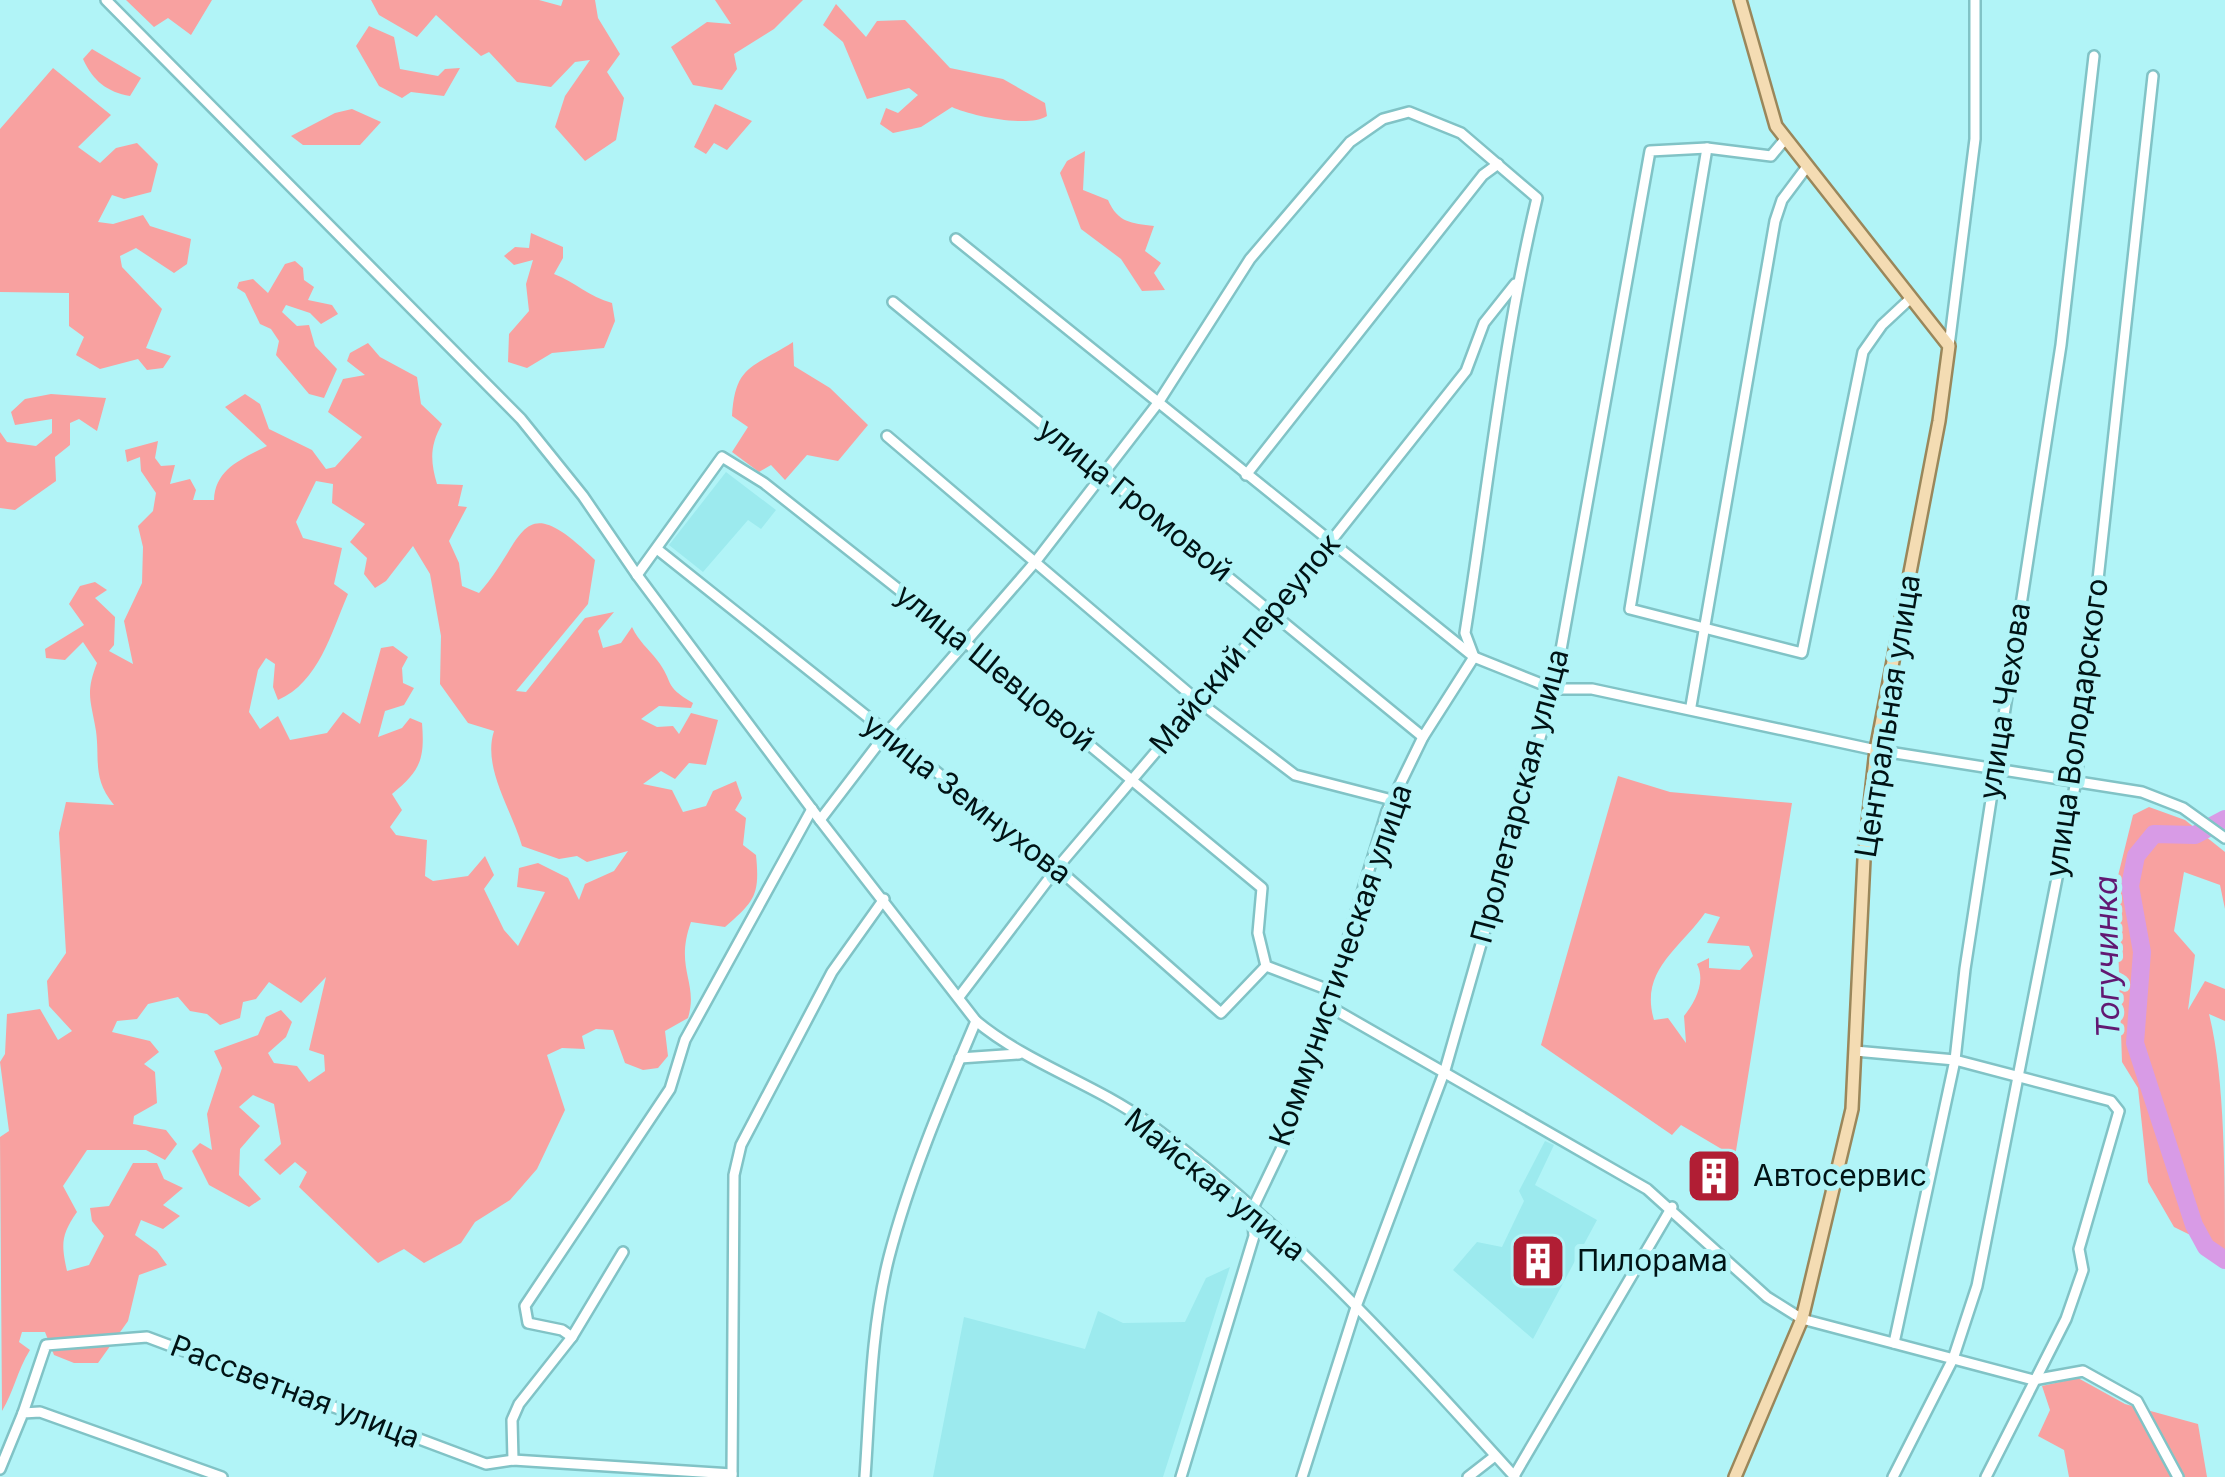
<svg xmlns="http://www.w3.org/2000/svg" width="2225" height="1477" font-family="Inter,sans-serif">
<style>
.built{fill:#9ceaee}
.green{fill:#f8a1a0;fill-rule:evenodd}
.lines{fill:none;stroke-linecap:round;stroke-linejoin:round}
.river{stroke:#d89be6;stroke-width:18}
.minor-casing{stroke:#81c3c6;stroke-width:14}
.major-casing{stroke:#9a875b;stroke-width:16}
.minor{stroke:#fff;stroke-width:9}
.major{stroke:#f4dcb3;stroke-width:11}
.labels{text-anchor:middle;stroke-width:10;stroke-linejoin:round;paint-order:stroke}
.street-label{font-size:30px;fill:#001315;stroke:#b1f4f7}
.poi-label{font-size:30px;fill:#001315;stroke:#b1f4f7;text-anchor:start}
.water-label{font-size:32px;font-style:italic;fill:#621872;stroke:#b1f4f7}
</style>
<rect width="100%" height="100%" fill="#b1f4f7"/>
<g class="built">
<path d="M726 472 776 510 761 529 748 520 703 572 669 545Z"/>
<path d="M1545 1141 1554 1145 1535 1185 1597 1220 1533 1339 1453 1270 1477 1242 1502 1247 1524 1201 1519 1191Z"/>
<path d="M1230 1267 1163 1477H933L964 1317 1085 1349 1098 1311 1123 1323 1185 1322 1206 1278Z"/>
</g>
<g class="green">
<path d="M126 0H212L191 35 168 18 154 27Z"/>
<path d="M371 0H539L561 6 563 0H595L598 18 620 54 607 72 624 98 616 140 585 161 555 127 565 96 590 60 575 62 551 87 517 82 489 52 481 56 436 15 417 37 379 15Z"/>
<path d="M715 0H803L774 29 734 54 737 69 722 90 693 85 671 47 707 22 731 24Z"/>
<path d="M836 4 866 37 877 21 905 20 950 68 1003 79 1045 103 1047 116C1029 128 971 116 952 107L921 127 893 133 880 124 886 108 898 113 918 95 909 88 867 99 843 42 823 25Z"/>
<path d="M369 26 394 37 400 69 438 76 445 69 460 68 444 96 411 92 402 98 379 86 356 46Z"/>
<path d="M92 49 141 78 130 96C107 92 93 81 83 59Z"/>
<path d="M53 68 111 115 78 147 100 163 116 148 137 143 158 164 151 192 124 199 112 195 98 222 113 224 143 215 150 226 191 239 187 264 174 273 136 248 120 256 122 267 162 309 146 348 171 356 163 368 147 370 138 359 100 369 76 355 84 337 69 326V293L0 292V129Z"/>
<path d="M715 104 752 121 727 150 714 143 706 154 694 147Z"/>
<path d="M352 109 381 122 360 145H303L291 136 335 113Z"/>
<path d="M1085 151 1083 190 1108 200C1118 223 1131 223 1154 226L1145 251 1161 263 1154 273 1165 290 1142 291 1121 259 1081 229 1060 173 1067 161Z"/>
<path d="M531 233 563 247V258L554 274C575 282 589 297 612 303L615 321 604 348 552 353 527 368 508 362 509 334 529 311 526 284 533 260 514 265 504 256 515 247 529 248Z"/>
<path d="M295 261 303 268 304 280 314 287 308 300 332 305 338 314 321 324 310 313 286 305 282 312 297 326 309 325 315 346 337 369 324 398 309 394 276 355 279 341 271 329 260 324 245 293 237 288 239 282 253 279 268 293 285 264Z"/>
<path d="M793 342 794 366 830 388 868 425 838 461 807 455 785 480 771 465 759 472 732 452 748 427 732 416C735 364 753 368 793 342Z"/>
<path d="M368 343 380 357 417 377 421 404 442 424C430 445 430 461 437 484L463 485 458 506 467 507 449 541 459 563 462 586 479 593C526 541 518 484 595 560L588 604 516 691 526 692 585 618 614 612 598 631 603 648 621 643 632 627C639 642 648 648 657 660 675 683 662 685 693 703L691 708 659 706 641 719 657 727 673 726 679 734 691 713 718 720 706 765 689 763 675 779 661 771 643 784 672 790 683 812 706 806 713 791 736 781 742 798 735 810 746 818 743 845 756 855C760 895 755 901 725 927L691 922C674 969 699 982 688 1018L665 1031 668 1056 658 1068 643 1070 625 1063 613 1030 596 1029 582 1036 585 1049 562 1048 547 1055 565 1110 537 1169 510 1200 475 1222 461 1243 424 1263 404 1249 378 1263 299 1187 307 1172 295 1162 280 1175 264 1160 281 1144 274 1104 253 1095 239 1107 260 1126 240 1149 239 1175 261 1199 249 1207 209 1185 192 1151 200 1143 212 1150 207 1114 222 1068 214 1051 258 1035 266 1017 281 1010 292 1022 286 1037 268 1053 274 1063 297 1066 309 1082 325 1071 324 1055 309 1050 326 977 301 1003 269 982 256 999 243 1002 240 1018 220 1025 207 1014 190 1011 178 997 148 1004 137 1019 117 1021 112 1032 150 1041 159 1052 144 1064 155 1072 157 1103 134 1116 133 1124 166 1130 177 1144 165 1160 146 1150H87L63 1186 77 1212C61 1235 61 1244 67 1271L89 1265 104 1236 92 1221 90 1208 109 1206 133 1163H157L164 1179 183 1188 163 1205 180 1216 163 1229 141 1220 135 1235 157 1251 167 1265 139 1275 128 1321 98 1363H74L54 1355 45 1332H22L19 1342 30 1350C17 1371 14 1391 2 1411L0 1137 9 1131 0 1062 5 1054 7 1014 40 1009 58 1040 72 1031 49 1006 47 981 66 953 59 833 66 802 114 805C92 778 100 761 96 731 91 700 85 694 97 663L83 642 65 660 46 658 45 649 84 625 69 604 80 586 95 582 107 590 95 598 115 617 114 645 109 651 133 664 124 621 142 583 143 547 138 526 153 511 156 493 141 471 140 457 127 462 125 450 158 441 155 458 161 466 175 465 170 484 190 479 196 490 193 500H214C215 469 242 459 267 446L225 407 245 394 260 404 269 429 312 450 326 469 335 467 362 437 328 412 343 379 365 375 347 361 350 353ZM316 481 333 484 332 503 365 524 350 542 367 558 364 574 375 588 386 581 413 546 430 574 441 636 440 684 468 723 494 731C482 768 512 810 522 846L559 859 577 856 587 862 628 851 614 871 585 884 579 900 568 878 538 863 519 868 517 887 545 892 518 946 504 930 484 889 494 875 485 856 468 876 433 881 425 876 427 840 396 835 390 827 402 810 392 794C420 771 425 760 422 723L410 718 402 728 378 737 385 711 404 705 414 688 403 683 402 668 408 657 393 646 381 648 360 724 343 712 327 733 290 740 278 716 260 729 249 712 258 670 266 658 275 664 273 687 278 700C319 682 331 633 348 594L334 584 342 548 303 538 296 522Z"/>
<path d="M51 394 106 398 97 431 79 419 70 423V445L55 457 56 481 15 510 0 508V432L7 442 36 446 52 433V419L15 425 11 412 25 399Z"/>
<path d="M1618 776 1670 792 1792 803 1735 1157 1681 1125 1672 1135 1541 1045ZM1705 913 1720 917 1707 943 1749 946 1753 956 1740 970 1709 968V958L1697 964C1706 982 1695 1002 1684 1016L1686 1043 1668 1018 1654 1020C1639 970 1681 948 1705 913Z"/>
<path d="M2149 807 2185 820 2225 852V909L2220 885 2184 872 2174 931 2195 955 2188 1010 2205 981 2225 989V1021L2209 1014C2225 1076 2225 1182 2225 1252L2174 1227 2148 1182 2138 1088 2122 1062 2116 884 2133 815Z"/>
<path d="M2078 1378 2125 1404 2198 1424 2207 1477H2069L2064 1450 2038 1436 2050 1410 2042 1386Z"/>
</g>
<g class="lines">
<path class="river" d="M2225 819 2195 835 2154 834 2136 856 2130 886 2142 952 2135 1043 2194 1225 2206 1247 2225 1260"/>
<g class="minor-casing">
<g id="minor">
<path d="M106 0 521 419 583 496 637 575 820 820 976 1021C1028 1064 1093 1083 1147 1122 1285 1223 1401 1351 1515 1477"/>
<path d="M1707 148 1630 609 1802 653 1863 352 1882 325 1911 298"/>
<path d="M956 239 1474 657 1554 689H1592L1876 750 2142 792 2183 808 2225 838"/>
<path d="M893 302 1423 737"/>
<path d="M1949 346 1975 139V0"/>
<path d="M887 436 1198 701 1295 775 1392 800"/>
<path d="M1246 475 1483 175 1498 164"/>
<path d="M657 549 1057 868 1221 1013 1266 966"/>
<path d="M637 575 722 457 764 483 965 642 1262 888 1258 933 1266 966 1329 990"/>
<path d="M1691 706 1775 221 1782 200 1806 168"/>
<path d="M820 820 885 735 1036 561 1158 403 1250 259 1350 142 1383 119 1409 112 1461 133 1537 198C1503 340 1488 488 1465 633L1474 657 1423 737 1387 811 1287 1137 1252 1210 1254 1236 1181 1477"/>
<path d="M959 997 1057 868 1274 613 1466 371 1484 323 1515 284"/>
<path d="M1325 1004 1647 1189 1767 1297 1802 1319 2033 1380 2083 1371 2137 1401 2178 1477"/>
<path d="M1855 1051 1955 1060 2111 1101 2119 1111 2079 1249 2083 1270 2066 1319 1986 1477"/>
<path d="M960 1058 1019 1054"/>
<path d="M572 1337 562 1330 528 1323 525 1306 670 1089 685 1040 812 809"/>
<path d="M1894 1343 1955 1060 1965 969 2061 345 2094 56"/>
<path d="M23 1413 46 1345 147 1337 486 1464 513 1460 732 1474"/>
<path d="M513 1460 512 1420 519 1404 572 1337 623 1252"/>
<path d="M0 1469 23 1413 40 1412 222 1477"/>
<path d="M732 1476 734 1175 741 1145 832 972 884 899"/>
<path d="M1514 1476 1672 1207"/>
<path d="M865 1477C870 1404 871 1328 889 1257 910 1176 943 1099 976 1021"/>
<path d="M1302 1477 1357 1304 1445 1070 1554 689 1650 151 1707 148 1771 156 1786 138"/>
<path d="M1468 1477 1495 1456"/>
<path d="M1893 1477 1953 1359 1977 1286 2076 781 2153 76"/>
</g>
</g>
<g class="major-casing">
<path id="major" d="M1735 1477 1802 1319 1852 1109 1864 859 1876 750 1939 421 1949 346 1776 126 1740 0"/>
</g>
<use href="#minor" class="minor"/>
<use href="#major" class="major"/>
</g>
<defs>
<g id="building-square" transform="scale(2.875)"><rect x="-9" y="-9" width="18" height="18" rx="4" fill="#b11e34" stroke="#b1f4f7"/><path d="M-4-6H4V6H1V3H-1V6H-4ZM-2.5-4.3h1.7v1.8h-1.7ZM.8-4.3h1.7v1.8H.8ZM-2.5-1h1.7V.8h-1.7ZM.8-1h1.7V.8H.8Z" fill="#fff"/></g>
</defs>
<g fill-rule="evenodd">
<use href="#building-square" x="1714" y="1176"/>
<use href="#building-square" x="1538" y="1261"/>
</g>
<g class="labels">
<g class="street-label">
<text transform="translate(1135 500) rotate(39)" y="10">улица Громовой</text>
<text transform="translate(1245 644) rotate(-50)" y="10">Майский переулок</text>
<text transform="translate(995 668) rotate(39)" y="10">улица Шевцовой</text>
<text transform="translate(2005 701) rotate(-81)" y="10">улица Чехова</text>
<text transform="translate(1888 716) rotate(-81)" y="10">Центральная улица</text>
<text transform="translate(2077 728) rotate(-82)" y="10">улица Володарского</text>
<text transform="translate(1520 796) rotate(-75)" y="10">Пролетарская улица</text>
<text transform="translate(967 799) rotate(38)" y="10">улица Земнухова</text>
<text transform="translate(1341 965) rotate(-71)" y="10">Коммунистическая улица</text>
<text transform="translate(1215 1185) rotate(39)" y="10">Майская улица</text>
<text transform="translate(295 1392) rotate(21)" y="10">Рассветная улица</text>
</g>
<g class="poi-label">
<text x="1753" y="1186">Автосервис</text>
<text x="1577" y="1271">Пилорама</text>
</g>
<g class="water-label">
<text transform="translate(2107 957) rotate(-91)" y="11">Тогучинка</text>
</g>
</g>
</svg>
